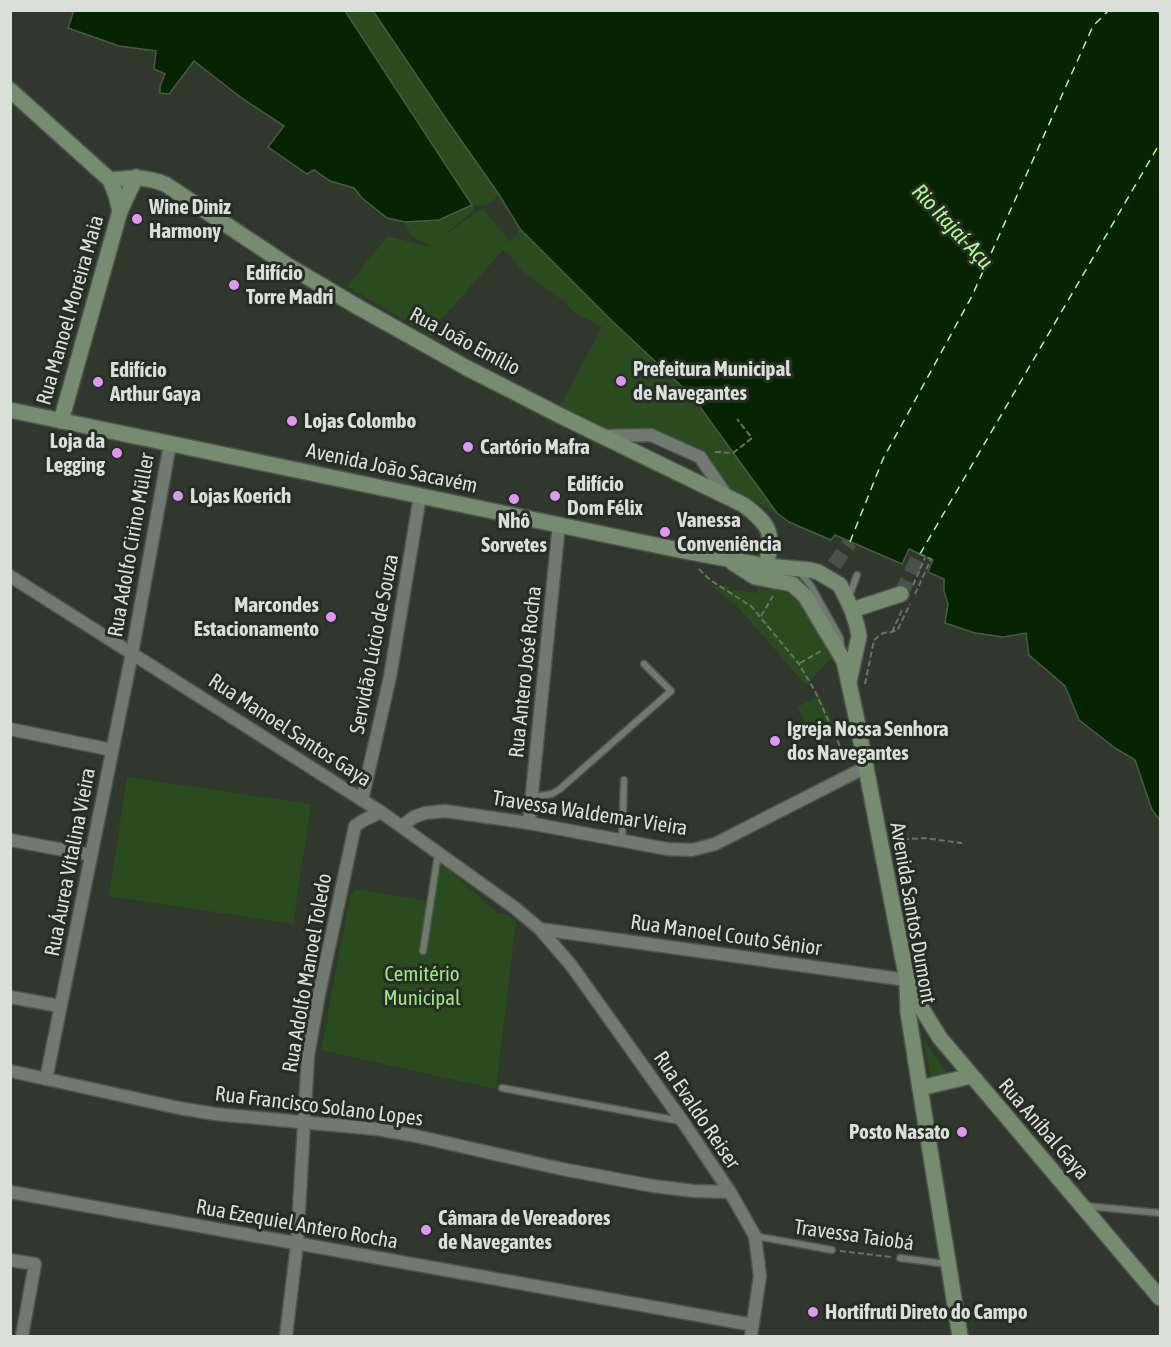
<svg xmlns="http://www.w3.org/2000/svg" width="1171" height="1347" font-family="'Asap Condensed',sans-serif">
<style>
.green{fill:#294b1d}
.water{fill:#062400;stroke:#465c41;stroke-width:1.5}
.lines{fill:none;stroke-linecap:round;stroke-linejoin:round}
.ferry{stroke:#adfb93;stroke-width:1.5;stroke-dasharray:8 6;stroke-linecap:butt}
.secondary-tunnel{stroke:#4a5148;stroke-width:15;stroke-dasharray:15 8;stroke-linecap:butt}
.lane-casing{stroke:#4e554d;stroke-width:9}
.street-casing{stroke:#4e554d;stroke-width:15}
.secondary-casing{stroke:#4e554d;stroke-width:18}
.path{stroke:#6a7169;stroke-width:2;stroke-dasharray:6 3;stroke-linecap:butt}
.lane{stroke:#717a6f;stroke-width:6}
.street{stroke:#717a6f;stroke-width:12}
.secondary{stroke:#768b70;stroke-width:15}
.poi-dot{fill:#de98f3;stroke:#262d24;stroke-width:2}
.labels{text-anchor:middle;stroke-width:6;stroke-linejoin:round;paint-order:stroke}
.poi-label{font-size:21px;font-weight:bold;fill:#dadfd9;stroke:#262d24;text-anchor:start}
.street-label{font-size:21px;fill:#dadfd9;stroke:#262d24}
.park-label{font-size:21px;fill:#9be880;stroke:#262d24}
.water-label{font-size:22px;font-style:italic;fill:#adfb93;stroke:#262d24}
</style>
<rect width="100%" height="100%" fill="#30382e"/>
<g class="green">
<path d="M345 11H373L446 119 498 193C493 205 485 207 473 205V211L441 238 483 208 510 242 520 229 611 320 692 396 777 513 730 489 706 452 653 428 604 430 559 408 602 327 574 312 565 302 523 272 514 259 503 250 439 322 432 337 347 286 388 236 429 247 430 246 412 237 405 222 424 221 472 205Z"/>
<path d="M711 586H729V590L757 593 758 589C766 590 778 589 786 592 802 599 826 640 832 657L806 685 736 605Z"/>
<path d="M819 695 836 729 834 737 815 746 798 707Z"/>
<path d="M127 777 311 804 293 924 109 896Z"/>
<path d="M441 863 497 913 507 915 516 921 496 1089 321 1050 350 896 356 889 434 902Z"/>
<path d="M923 1038 947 1073 931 1076Z"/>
</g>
<g class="water">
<path d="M74 10 345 11 472 205 439 220 405 222 387 218 362 198 354 188 330 181 314 170 307 174 268 147 284 126 243 99 194 61 169 94 160 93V86L165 74 154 69 156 51 119 46 68 28Z"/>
<path d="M1156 10 1160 14V820L1152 810 1135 760 1115 748 1079 720 1065 686 1029 655 1026 633 1003 637 975 633 945 623 948 604 944 591V579L928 572 933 560 909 549 902 564 835 535 831 540 789 522 777 513 692 396 611 320 520 229 498 193 446 119 373 11Z"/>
</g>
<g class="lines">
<g class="ferry">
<path d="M850 542 883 459 972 296 1093 26 1109 10"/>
<path d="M920 554 1160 143"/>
</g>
<g class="secondary-tunnel">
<path d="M834 565 850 542"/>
<path d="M901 594 920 554"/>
</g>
<g class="lane-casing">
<g id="lane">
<path d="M800 572 811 586 840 638 841 646"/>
<path d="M849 597 857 575"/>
<path d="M532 797 552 794 560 789 671 691 644 664"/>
<path d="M622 840 624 780"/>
<path d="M423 951 438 854"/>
<path d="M502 1088 680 1121"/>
<path d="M1086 1206 1160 1213"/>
<path d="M755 1236 832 1250"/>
<path d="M900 1258 947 1264"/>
</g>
</g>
<g class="street-casing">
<g id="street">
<path d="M604 436 651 435 700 457 726 495"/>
<path d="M10 576 381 812 515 908 540 929 571 965 683 1122 730 1192 755 1236 760 1276 751 1336"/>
<path d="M10 729 112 750"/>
<path d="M362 800 390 677 420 496"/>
<path d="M529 823 559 524"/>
<path d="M402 826 414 817 425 813 445 811 529 823 667 849 692 850 715 844 866 767"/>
<path d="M10 840 91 855"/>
<path d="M540 929 907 980"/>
<path d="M10 997 60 1006"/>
<path d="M10 1071 179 1108 215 1114 377 1129 416 1136 562 1169 653 1186 694 1191 730 1192"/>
<path d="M46 1079 132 653 170 444"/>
<path d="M10 1192 753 1325"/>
<path d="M10 1260 35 1264 22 1336"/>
<path d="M286 1336 297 1244 308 1056 319 994 355 826 364 820 381 812"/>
</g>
</g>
<g class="secondary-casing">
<g id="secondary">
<path d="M10 90 110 180 116 195 120 211"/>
<path d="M110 180C132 178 143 176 165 184L287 265 358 307 467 368 563 417 744 505C771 526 774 533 766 566"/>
<path d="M10 410 679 550 766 566 810 570 818 572 840 585 852 610 857 626 859 636 849 682"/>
<path d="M61 421 120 211 136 177"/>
<path d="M733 563 755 577 792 584 805 596 844 661 856 716 907 980 908 1012 920 1088 960 1336"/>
<path d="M852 610 901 594"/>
<path d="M909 985 922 1009 940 1038 1160 1298"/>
<path d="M920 1088 971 1076"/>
</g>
</g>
<g class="path">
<path d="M715 452 733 453 752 438 737 419"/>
<path d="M699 569 710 580 751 606 799 664 815 691 847 762"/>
<path d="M913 585 925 558"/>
<path d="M915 594 931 559 920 554"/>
<path d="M761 616 773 596"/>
<path d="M892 632 902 610"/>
<path d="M800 663 821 651"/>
<path d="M865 684 874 640 883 633 892 632 898 629 910 604"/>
<path d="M894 840 924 838 962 843"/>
<path d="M840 1251 891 1257"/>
</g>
<use href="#lane" class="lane"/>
<use href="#street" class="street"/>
<use href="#secondary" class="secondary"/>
</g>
<g class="poi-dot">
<circle cx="137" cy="219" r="6"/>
<circle cx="234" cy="285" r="6"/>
<circle cx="621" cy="381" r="6"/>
<circle cx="98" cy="382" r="6"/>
<circle cx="292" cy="421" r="6"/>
<circle cx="468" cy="447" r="6"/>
<circle cx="117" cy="453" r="6"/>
<circle cx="178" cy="496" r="6"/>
<circle cx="555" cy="496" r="6"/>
<circle cx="514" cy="499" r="6"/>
<circle cx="665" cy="532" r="6"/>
<circle cx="331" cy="617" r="6"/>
<circle cx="775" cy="741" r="6"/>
<circle cx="962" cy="1132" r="6"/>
<circle cx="426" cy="1230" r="6"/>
<circle cx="813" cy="1312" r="6"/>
</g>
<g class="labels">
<g class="poi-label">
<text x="149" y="214">Wine Diniz<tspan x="149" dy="24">Harmony</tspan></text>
<text x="246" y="280">Edifício<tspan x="246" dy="24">Torre Madri</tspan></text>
<text x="633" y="376">Prefeitura Municipal<tspan x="633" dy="24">de Navegantes</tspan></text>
<text x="110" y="377">Edifício<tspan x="110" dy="24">Arthur Gaya</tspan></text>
<text x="304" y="428">Lojas Colombo</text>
<text x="105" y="448" text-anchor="end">Loja da<tspan x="105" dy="24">Legging</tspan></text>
<text x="480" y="454">Cartório Mafra</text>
<text x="567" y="491">Edifício<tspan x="567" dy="24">Dom Félix</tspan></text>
<text x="190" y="503">Lojas Koerich</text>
<text x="677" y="527">Vanessa<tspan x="677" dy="24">Conveniência</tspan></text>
<text x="514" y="528" text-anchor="middle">Nhô<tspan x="514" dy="24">Sorvetes</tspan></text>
<text x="319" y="612" text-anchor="end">Marcondes<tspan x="319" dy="24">Estacionamento</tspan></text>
<text x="787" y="736">Igreja Nossa Senhora<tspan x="787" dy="24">dos Navegantes</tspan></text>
<text x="950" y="1139" text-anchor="end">Posto Nasato</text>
<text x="438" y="1225">Câmara de Vereadores<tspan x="438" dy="24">de Navegantes</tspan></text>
<text x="825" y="1319">Hortifruti Direto do Campo</text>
</g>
<g class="street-label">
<text transform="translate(70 310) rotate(-74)" y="7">Rua Manoel Moreira Maia</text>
<text transform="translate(465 341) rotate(28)" y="7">Rua João Emílio</text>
<text transform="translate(392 468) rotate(12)" y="7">Avenida João Sacavém</text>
<text transform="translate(131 545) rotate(-80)" y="7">Rua Adolfo Cirino Müller</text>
<text transform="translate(374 644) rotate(-79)" y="7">Servidão Lúcio de Souza</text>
<text transform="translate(525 672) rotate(-84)" y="7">Rua Antero José Rocha</text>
<text transform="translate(290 730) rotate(33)" y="7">Rua Manoel Santos Gaya</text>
<text transform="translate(590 813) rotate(9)" y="7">Travessa Waldemar Vieira</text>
<text transform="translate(70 862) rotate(-79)" y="7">Rua Áurea Vitalina Vieira</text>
<text transform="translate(913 913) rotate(80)" y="7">Avenida Santos Dumont</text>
<text transform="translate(726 935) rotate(8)" y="7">Rua Manoel Couto Sênior</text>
<text transform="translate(307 973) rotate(-80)" y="7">Rua Adolfo Manoel Toledo</text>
<text transform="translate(319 1106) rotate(7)" y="7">Rua Francisco Solano Lopes</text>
<text transform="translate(697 1110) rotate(56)" y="7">Rua Evaldo Reiser</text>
<text transform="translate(1044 1129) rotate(49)" y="7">Rua Aníbal Gaya</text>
<text transform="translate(297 1224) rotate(10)" y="7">Rua Ezequiel Antero Rocha</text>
<text transform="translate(854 1235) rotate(8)" y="7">Travessa Taiobá</text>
</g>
<g class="park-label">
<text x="422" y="981">Cemitério<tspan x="422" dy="24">Municipal</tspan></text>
</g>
<g class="water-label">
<text transform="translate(953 226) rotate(47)" y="8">Rio Itajaí-Açu</text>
</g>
</g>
<rect width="1171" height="1347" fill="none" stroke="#dadfd9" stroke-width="24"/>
</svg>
